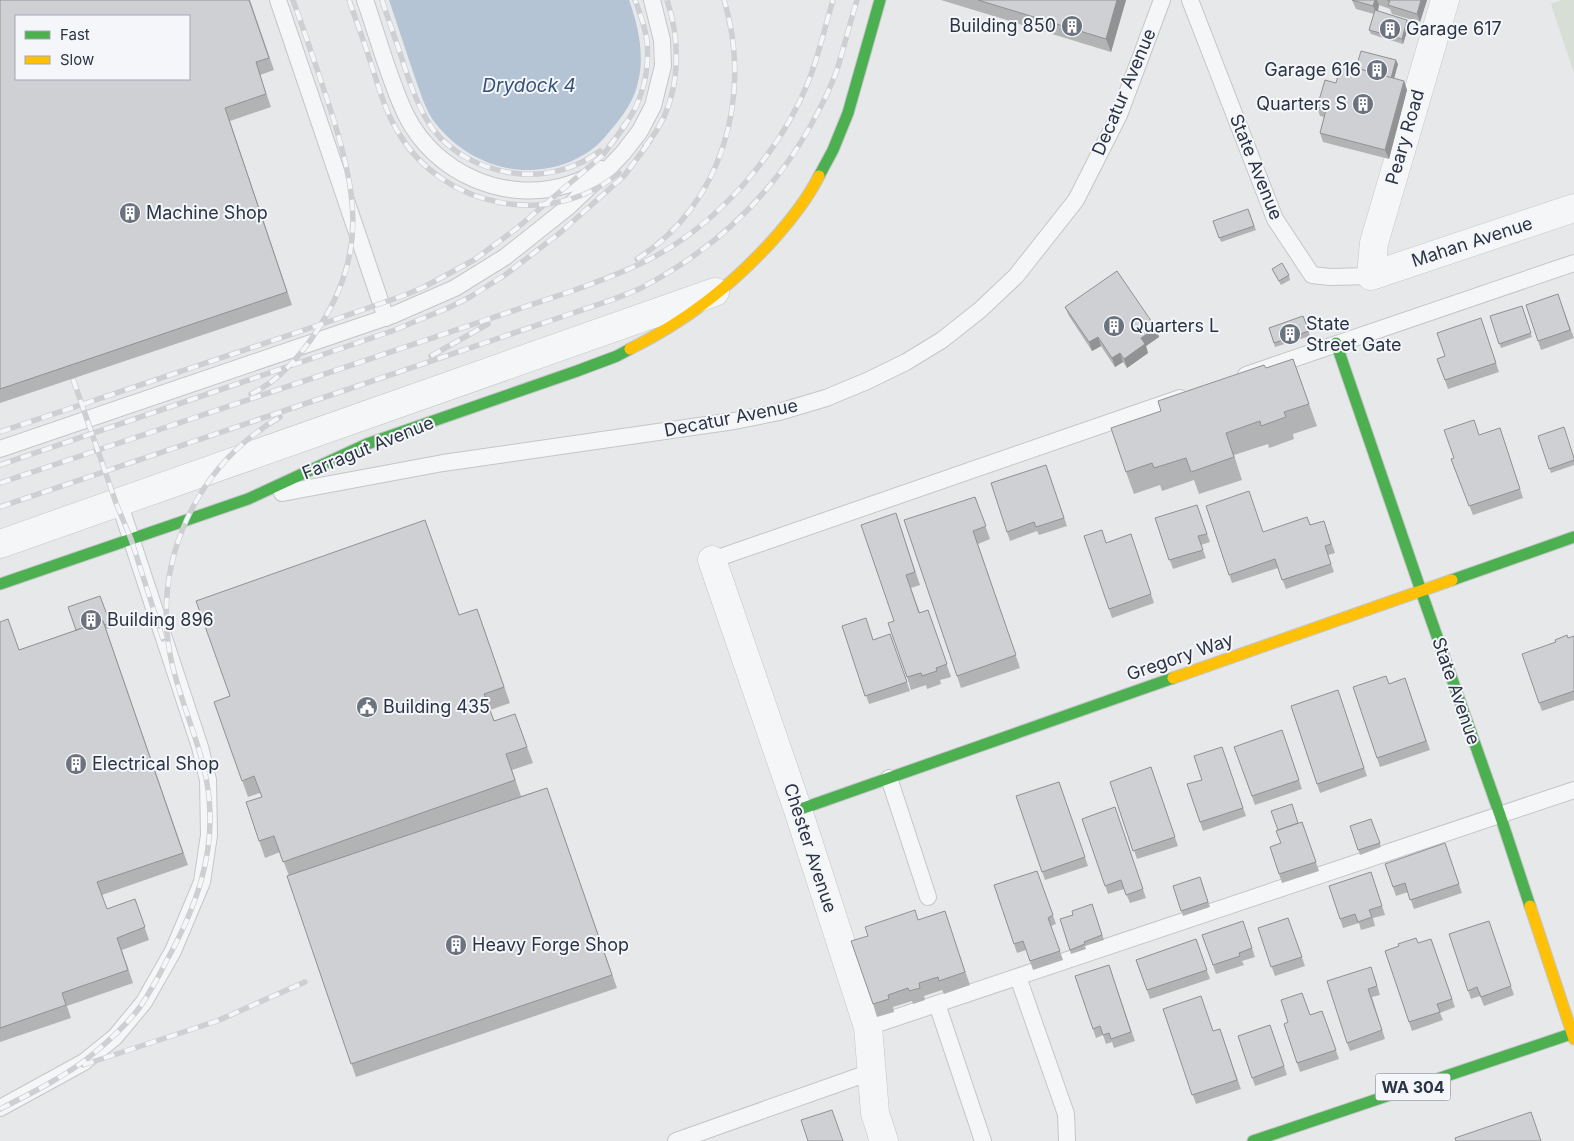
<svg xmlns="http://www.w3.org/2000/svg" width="1574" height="1141" font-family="Inter,sans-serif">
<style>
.green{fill:#d6ded6}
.water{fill:#b4c4d5}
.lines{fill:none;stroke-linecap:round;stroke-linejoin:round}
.lane-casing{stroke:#c4c6c8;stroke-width:18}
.street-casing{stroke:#c4c6c8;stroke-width:29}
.fast-casing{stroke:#c4c6c8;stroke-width:13}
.slow-casing{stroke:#c4c6c8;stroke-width:13}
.lane{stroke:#f5f6f7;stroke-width:16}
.street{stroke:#f5f6f7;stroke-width:28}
.fast{stroke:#4caf50;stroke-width:11}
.slow{stroke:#ffc107;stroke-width:11}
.rail-casing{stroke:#cecfd2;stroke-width:5.5}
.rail{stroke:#f4f6f9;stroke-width:4;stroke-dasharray:11;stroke-linecap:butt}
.wall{fill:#b1b3b5}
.shaded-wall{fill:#909294}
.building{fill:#ced0d3;stroke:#909294;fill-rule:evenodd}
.labels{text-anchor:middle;stroke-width:4;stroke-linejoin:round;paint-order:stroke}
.shield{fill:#f4f6f9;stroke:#676e7b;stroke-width:1}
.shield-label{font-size:16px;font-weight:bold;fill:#2b3445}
.poi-label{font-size:18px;fill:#2b3445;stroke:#f4f6f9;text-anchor:start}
.street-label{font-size:18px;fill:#2b3445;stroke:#f4f6f9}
.water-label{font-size:19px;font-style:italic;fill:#34527a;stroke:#f4f6f9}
</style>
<rect width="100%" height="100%" fill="#e6e8ea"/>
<path class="green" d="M1562 0H1574V73L1551 4Z"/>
<path class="water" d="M389 0H629C638 25 645 55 638 82 635 98 625 113 615 125 606 136 597 147 585 154 534 185 472 169 436 124 425 111 419 88 413 72 405 48 397 24 389 0Z"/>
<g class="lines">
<g class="lane-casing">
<g id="lane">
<path d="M278 0 386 318"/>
<path d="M365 0C378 37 389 80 406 115 435 174 507 205 570 184 581 181 591 175 601 169"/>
<path d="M1190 0 1275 219 1312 275 1330 277 1371 276"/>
<path d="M1246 375 1574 263"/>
<path d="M0 449 393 315 455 288 505 257 568 207 606 171 623 153 640 131 653 106 663 66 662 40 652 0"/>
<path d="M282 493 443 463 734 421 779 412 826 398 867 381 906 362 942 340 980 310 1016 276 1076 200 1119 115 1162 0"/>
<path d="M712 560 1180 398"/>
<path d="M889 778 928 897"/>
<path d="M1018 977 1066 1114 1067 1141"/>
<path d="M937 1004 983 1141"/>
<path d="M868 1027 1574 790"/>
<path d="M0 1108 84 1062 115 1037 144 1002 173 951 202 882 209 835 208 780 200 747 119 502"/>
<path d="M676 1141 871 1072"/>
</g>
</g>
<g class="street-casing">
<g id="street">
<path d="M1445 0 1374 243 1371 276 1574 208"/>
<path d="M0 544C239 462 477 377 715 292"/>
<path d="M712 560 798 810 868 1027 875 1113 884 1141"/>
</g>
</g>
<g class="fast-casing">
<g id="fast">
<path d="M819 176 833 150 848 113 880 0"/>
<path d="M1336 343 1421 591 1500 815 1530 906"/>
<path d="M1452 580 1574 537"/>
<path d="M0 584 248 499 367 444 577 371 617 356 630 349"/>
<path d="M798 810 1173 678"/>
<path d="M1253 1141 1574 1033"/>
</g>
</g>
<g class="slow-casing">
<g id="slow">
<path d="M630 349C686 321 730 287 772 241 790 221 807 200 819 176"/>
<path d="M1173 678 1452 580"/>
<path d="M1530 906 1574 1039"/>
</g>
</g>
<use href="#lane" class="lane"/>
<use href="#street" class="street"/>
<use href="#fast" class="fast"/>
<use href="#slow" class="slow"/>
<g class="rail-casing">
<g id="rail">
<path d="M349 0C358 25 367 50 375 76 381 95 387 114 398 132 442 208 551 230 619 173"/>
<path d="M382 0C389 22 397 43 404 65 411 87 419 109 432 128 453 156 487 171 521 174 548 176 578 168 600 151"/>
<path d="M622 128C642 105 650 71 647 41 645 27 640 13 635 0"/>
<path d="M645 146C680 106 683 49 667 0"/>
<path d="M637 259C723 205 753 94 724 0"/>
<path d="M431 356 488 324"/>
<path d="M73 379 116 503 131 539 163 639"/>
<path d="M251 394C279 381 302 354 318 329 369 251 356 191 330 108 318 72 306 36 293 0"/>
<path d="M0 432 322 324 405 295 424 287 474 260 516 229 603 155 626 124"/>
<path d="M0 465 392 331 448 308 470 297 505 275 561 232 624 176 650 141"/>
<path d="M0 483 572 291C597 282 622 273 646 261 717 226 780 153 809 80 819 54 825 27 833 0"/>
<path d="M0 507 573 313C596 305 620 298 641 288 714 250 771 197 811 125 821 107 830 89 837 70 844 47 850 23 857 0"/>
<path d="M83 1065 217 1021 305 982"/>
<path d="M0 1109C30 1094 68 1075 93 1054 110 1040 127 1024 140 1007 150 992 159 976 167 960 195 909 215 857 209 798 204 747 179 703 170 654 153 559 197 465 280 417"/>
</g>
</g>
<use href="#rail" class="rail"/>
</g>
<g class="wall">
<path d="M0 0H250L274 70 260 75 271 107 230 121 292 305 0 403Z"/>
<path d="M941 0H1126L1111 52Z"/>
<path d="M1352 0H1427L1420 22 1392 14 1390 9 1379 5 1378 11 1407 20 1409 25 1403 44 1371 34 1369 30 1374 14 1356 9Z"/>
<path d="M1398 64 1394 78 1404 81 1407 90 1389 159 1323 142 1320 133 1324 117 1320 116 1317 107 1336 83 1356 68Z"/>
<path d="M1248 209 1256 230 1221 242 1213 221Z"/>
<path d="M1272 269 1289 275 1290 280 1281 285Z"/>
<path d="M1558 294 1574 338 1541 350 1526 305Z"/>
<path d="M1522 306 1532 337 1501 348 1490 316Z"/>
<path d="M1065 307 1156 328 1159 337 1146 346 1148 353 1127 368 1123 362 1115 367 1101 346 1092 351 1069 316Z"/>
<path d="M1303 316 1310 336 1275 347 1269 328Z"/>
<path d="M1481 318 1499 372 1448 389 1437 359 1445 356Z"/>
<path d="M1293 359 1317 426 1293 434 1294 439 1269 448 1268 444 1234 455 1242 480 1199 494 1194 480 1162 491 1160 485 1134 494 1126 472 1161 411 1266 368Z"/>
<path d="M1500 428 1523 498 1473 515 1451 459 1454 458 1480 435Z"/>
<path d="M1538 436 1574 457V465L1551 473Z"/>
<path d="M1046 465 1067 526 1039 535 1037 531 1010 541 991 483Z"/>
<path d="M975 497 990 539 978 544 1020 668 961 688 957 676Z"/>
<path d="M1197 505 1210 542 1201 545 1206 558 1173 569 1155 518Z"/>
<path d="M1206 506 1263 532 1310 525 1324 521 1335 553 1328 555 1334 572 1286 589 1278 568 1232 583Z"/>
<path d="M896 513 920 585 911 588 920 613 928 610 951 677 940 680 941 684 927 689 926 685 911 690 907 677Z"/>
<path d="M1131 534 1154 603 1112 618 1084 536 1106 543Z"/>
<path d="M100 596 111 628 106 629 188 865 102 895 107 909 135 899 149 940 122 950 133 983 67 1006 71 1018 0 1042V622L19 650 76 630Z"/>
<path d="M477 609 510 703 490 710 494 721 515 714 533 763 512 770 521 796 547 788 617 988 356 1077 287 876H289L280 852 265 858 246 802 262 797 260 793 248 797 214 702Z"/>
<path d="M842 626 873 640 890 634 910 691 869 704Z"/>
<path d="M1574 636V700L1542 711 1539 703 1568 638Z"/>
<path d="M1405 678 1430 750 1380 767 1353 687 1389 684Z"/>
<path d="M1338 690 1367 776 1320 793 1291 706Z"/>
<path d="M1282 730 1302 789 1255 805 1234 747Z"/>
<path d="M1222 747 1246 816 1203 831 1187 784 1202 780Z"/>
<path d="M1151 767 1178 846 1137 859 1110 782Z"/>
<path d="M1059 782 1088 866 1045 880 1016 796Z"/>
<path d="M1115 807 1146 898 1130 903 1124 889 1108 894 1082 819Z"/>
<path d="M1371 819 1381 847 1360 855 1350 826Z"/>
<path d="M1302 822 1319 871 1282 883 1270 847 1281 843 1299 823Z"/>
<path d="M1445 843 1462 893 1414 909 1408 892 1396 896 1385 864Z"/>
<path d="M1037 871 1056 924 1051 926 1063 960 1033 970 1026 950 1017 953 994 885Z"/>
<path d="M1371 872 1385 915 1373 918 1375 926 1361 930 1359 923 1343 928 1329 886Z"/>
<path d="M1200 877 1210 907 1183 916 1173 886Z"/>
<path d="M1092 904 1104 940 1085 946 1086 949 1071 954 1060 919 1073 915Z"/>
<path d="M1288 918 1305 966 1275 976 1258 928Z"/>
<path d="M919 920 949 924 970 985 944 994 942 990 924 996 925 1000 913 1004 912 1001 893 1007 894 1012 877 1017 873 1004Z"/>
<path d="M1243 921 1255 957 1242 961 1244 965 1216 974 1202 935Z"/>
<path d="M1489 921 1514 995 1484 1006 1480 996 1471 999 1449 934Z"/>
<path d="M1196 939 1210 979 1150 999 1136 960Z"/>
<path d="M1431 939 1455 1007 1440 1013 1443 1020 1412 1031 1385 951 1399 946 1418 943Z"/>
<path d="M1109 965 1135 1041 1114 1048 1112 1042 1106 1044 1103 1035 1096 1038 1075 976Z"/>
<path d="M1374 975 1380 995 1372 997 1385 1039 1350 1051 1347 1043Z"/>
<path d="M1163 1009 1213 1031 1220 1029 1241 1089 1196 1104Z"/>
<path d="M1322 1011 1339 1059 1300 1072 1284 1024Z"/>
<path d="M1270 1025 1287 1075 1255 1086 1238 1036Z"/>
</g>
<g class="shaded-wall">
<path d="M1117 0H1126L1111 52 1106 39Z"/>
<path d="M1375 0H1377L1379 5 1377 15 1373 6Z"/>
<path d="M1421 0H1427L1420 22 1417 14Z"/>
<path d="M1407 20 1409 25 1403 44 1402 39Z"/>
<path d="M1396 60 1398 64 1392 86 1390 81Z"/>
<path d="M1404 81 1407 90 1389 159 1385 150Z"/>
<path d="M1156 328 1159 337 1146 346 1148 353 1127 368 1124 359 1141 338Z"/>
<path d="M1098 337 1101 346 1092 351 1089 342Z"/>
<path d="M1120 353 1123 362 1115 367 1112 358Z"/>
</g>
<g class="building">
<path d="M0 0H249L269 58 256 62 266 94 225 108 287 292 0 389ZM16 16H189V79H16Z"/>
<path d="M978 0H1117L1106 39Z"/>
<path d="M1352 0H1375L1373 6Z"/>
<path d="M1387 0H1421L1417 14 1388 5 1390 1Z"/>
<path d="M1375 10 1407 20 1402 39 1369 30Z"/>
<path d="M1361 51 1396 60 1391 78 1356 68Z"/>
<path d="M1341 64 1404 81 1385 150 1320 133 1326 110 1317 107 1325 80 1336 83Z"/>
<path d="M1248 209 1254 226 1219 238 1213 221Z"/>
<path d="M1282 263 1289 275 1279 281 1272 269Z"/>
<path d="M1117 271 1156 328 1141 338 1145 344 1124 359 1120 353 1112 358 1098 337 1089 342 1065 307Z"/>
<path d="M1558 294 1570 330 1538 341 1526 305Z"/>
<path d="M1522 306 1531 333 1499 344 1490 316Z"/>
<path d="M1303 316 1309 331 1274 343 1269 328Z"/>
<path d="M1481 318 1496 363 1445 380 1437 359 1445 356 1437 333Z"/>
<path d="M1293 359 1309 404 1284 412 1286 417 1261 426 1260 421 1226 433 1234 457 1191 472 1186 458 1154 468 1152 463 1126 472 1111 428 1161 411 1158 401 1264 365 1266 368Z"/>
<path d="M1474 420 1479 435 1500 428 1520 489 1469 506 1451 459 1454 458 1444 430Z"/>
<path d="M1564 427 1574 458V460L1549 469 1538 436Z"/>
<path d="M1046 465 1064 518 1036 527 1034 522 1007 532 991 483Z"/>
<path d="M1249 491 1263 532 1307 517 1310 525 1324 521 1331 544 1325 546 1331 564 1282 580 1275 559 1229 575 1206 506Z"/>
<path d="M975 497 986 526 973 531 1016 655 957 676 904 520Z"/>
<path d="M1197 505 1207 534 1198 536 1203 550 1169 560 1155 518Z"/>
<path d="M896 513 915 572 906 575 919 613 928 610 947 664 936 668 937 671 922 676 921 673 907 677 888 623 894 621 861 525Z"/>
<path d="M425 520 459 615 477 609 504 687 484 694 494 721 515 714 527 747 506 754 515 780 283 862 274 836 259 841 246 802 262 797 254 776 242 781 214 702 230 696 196 601Z"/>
<path d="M1102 530 1106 543 1131 534 1151 594 1109 609 1084 536Z"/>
<path d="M100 596 110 623 104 625 103 621 76 630 68 607Z"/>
<path d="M866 618 873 640 890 634 907 682 865 696 842 626Z"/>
<path d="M8 619 19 650 103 621 183 853 97 882 107 909 135 899 145 927 117 938 128 970 62 993 66 1005 0 1028V622Z"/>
<path d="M1567 635 1568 638 1574 636V691L1539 703 1522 654 1556 642 1555 640Z"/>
<path d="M1386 676 1389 684 1405 678 1426 741 1377 758 1353 687Z"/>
<path d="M1338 690 1364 768 1317 784 1291 706Z"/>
<path d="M1282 730 1299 780 1252 796 1234 747Z"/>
<path d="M1222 747 1243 808 1200 822 1187 784 1202 780 1194 756Z"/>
<path d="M1151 767 1175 837 1133 851 1110 782Z"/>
<path d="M1059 782 1085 857 1042 872 1016 796Z"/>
<path d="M547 788 612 975 351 1064 287 876Z"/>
<path d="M1292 804 1298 823 1278 830 1271 811Z"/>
<path d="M1115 807 1143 889 1126 895 1121 880 1105 886 1082 819Z"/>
<path d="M1371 819 1380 843 1358 850 1350 826Z"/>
<path d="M1302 822 1316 862 1279 874 1270 847 1281 843 1276 831Z"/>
<path d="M1445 843 1459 884 1410 900 1405 883 1393 887 1385 864Z"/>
<path d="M1037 871 1053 915 1048 918 1060 951 1030 961 1023 941 1014 944 994 885Z"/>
<path d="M1371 872 1382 906 1369 910 1372 917 1358 922 1355 914 1340 919 1329 886Z"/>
<path d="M1200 877 1208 902 1181 911 1173 886Z"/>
<path d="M1092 904 1102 935 1084 942 1085 944 1070 950 1060 919 1073 915 1072 911Z"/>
<path d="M915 910 918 920 945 911 965 972 939 981 938 977 919 983 920 988 909 991 908 988 888 995 889 999 873 1004 851 941 868 936 865 927Z"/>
<path d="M1288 918 1302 957 1271 967 1258 928Z"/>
<path d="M1243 921 1252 948 1239 953 1240 956 1213 965 1202 935Z"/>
<path d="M1489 921 1511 986 1481 997 1477 987 1468 991 1449 934Z"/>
<path d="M1416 938 1418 943 1431 939 1452 999 1437 1004 1440 1012 1409 1022 1385 951 1399 946 1398 944Z"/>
<path d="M1196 939 1207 970 1147 990 1136 960Z"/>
<path d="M1109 965 1131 1032 1111 1039 1109 1033 1103 1035 1100 1026 1093 1029 1075 976Z"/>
<path d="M1371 967 1377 986 1368 989 1382 1030 1347 1043 1327 981Z"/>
<path d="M1302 993 1310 1015 1322 1011 1336 1050 1297 1063 1284 1024 1288 1022 1281 1000Z"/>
<path d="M1201 996 1213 1031 1220 1029 1237 1080 1192 1095 1163 1009Z"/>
<path d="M1270 1025 1284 1066 1252 1078 1238 1036Z"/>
<path d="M832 1110 843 1141H808L801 1120Z"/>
<path d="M1531 1112 1541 1141H1456L1455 1138Z"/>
</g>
<defs>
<g id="building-disc" transform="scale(1.125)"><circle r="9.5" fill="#6c737f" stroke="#f4f6f9"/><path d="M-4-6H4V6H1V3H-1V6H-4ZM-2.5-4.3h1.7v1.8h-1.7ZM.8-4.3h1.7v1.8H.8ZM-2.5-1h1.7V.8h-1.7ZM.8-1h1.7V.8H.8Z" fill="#fff"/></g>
<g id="civic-disc" transform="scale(1.125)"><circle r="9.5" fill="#6c737f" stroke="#f4f6f9"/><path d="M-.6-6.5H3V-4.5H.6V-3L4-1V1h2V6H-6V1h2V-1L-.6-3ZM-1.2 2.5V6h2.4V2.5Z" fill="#fff"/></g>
</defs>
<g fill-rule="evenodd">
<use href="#building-disc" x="1072" y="26"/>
<use href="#building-disc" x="1390" y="29"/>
<use href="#building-disc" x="1377" y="70"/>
<use href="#building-disc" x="1363" y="104"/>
<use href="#building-disc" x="130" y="213"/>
<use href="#building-disc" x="1114" y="326"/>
<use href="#building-disc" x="1290" y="334"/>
<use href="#building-disc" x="91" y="620"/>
<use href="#civic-disc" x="367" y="707"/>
<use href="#building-disc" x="76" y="764"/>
<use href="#building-disc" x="456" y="945"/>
</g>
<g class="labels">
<rect class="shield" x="1375.5" y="1073.5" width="75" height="27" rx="4"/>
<g class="shield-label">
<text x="1413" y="1093">WA 304</text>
</g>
<g class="poi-label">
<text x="1056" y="32" text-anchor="end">Building 850</text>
<text x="1406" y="35">Garage 617</text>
<text x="1361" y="76" text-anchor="end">Garage 616</text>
<text x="1347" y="110" text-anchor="end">Quarters S</text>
<text x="146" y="219">Machine Shop</text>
<text x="1306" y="330">State<tspan x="1306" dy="21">Street Gate</tspan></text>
<text x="1130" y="332">Quarters L</text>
<text x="107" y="626">Building 896</text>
<text x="383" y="713">Building 435</text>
<text x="92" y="770">Electrical Shop</text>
<text x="472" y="951">Heavy Forge Shop</text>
</g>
<g class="street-label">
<text transform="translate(1124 92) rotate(-67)" y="6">Decatur Avenue</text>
<text transform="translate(1405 137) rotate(-74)" y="6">Peary Road</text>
<text transform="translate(1256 167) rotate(68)" y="6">State Avenue</text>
<text transform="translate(1472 242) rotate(-18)" y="6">Mahan Avenue</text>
<text transform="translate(731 418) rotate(-11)" y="6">Decatur Avenue</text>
<text transform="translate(368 448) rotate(-22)" y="6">Farragut Avenue</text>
<text transform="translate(1180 657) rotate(-19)" y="6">Gregory Way</text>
<text transform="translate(1456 691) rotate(71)" y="6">State Avenue</text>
<text transform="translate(810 848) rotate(72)" y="6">Chester Avenue</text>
</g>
<g class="water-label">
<text x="529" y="92">Drydock 4</text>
</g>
</g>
<rect x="15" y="15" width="175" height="65" fill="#f4f6f9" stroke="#a4a8b1"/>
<rect x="25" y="31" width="25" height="8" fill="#4caf50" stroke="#a4a8b1"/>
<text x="60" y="40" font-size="15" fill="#2b3445">Fast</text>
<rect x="25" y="56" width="25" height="8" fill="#ffc107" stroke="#a4a8b1"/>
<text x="60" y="65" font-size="15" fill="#2b3445">Slow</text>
</svg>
